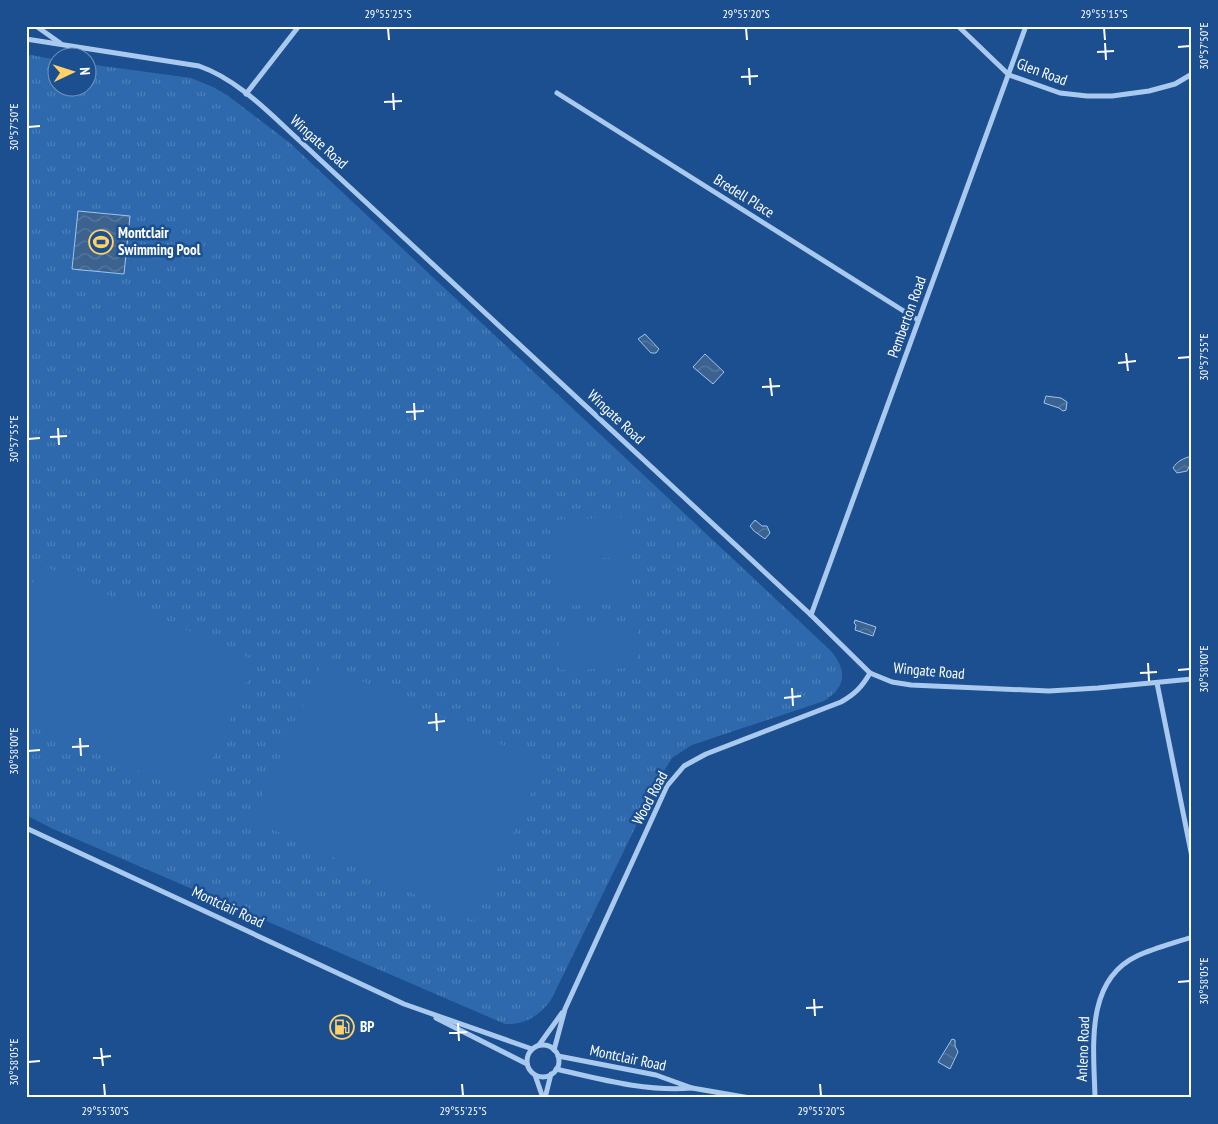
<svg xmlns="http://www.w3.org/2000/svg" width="1218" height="1124" font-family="'PT Sans Narrow',sans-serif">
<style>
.grass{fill:url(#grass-tufts)}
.pitch{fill:#2e69ad}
.water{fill:url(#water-waves);stroke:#9cc4f0}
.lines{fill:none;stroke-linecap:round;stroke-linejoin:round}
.minor{stroke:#a9c9ee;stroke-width:5}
.ticks{fill:none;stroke:#fff;stroke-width:2}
.labels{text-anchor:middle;stroke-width:5;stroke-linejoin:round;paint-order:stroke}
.street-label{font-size:15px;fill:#fff;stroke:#1b4f8f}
.poi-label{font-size:15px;font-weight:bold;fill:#fff;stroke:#1b4f8f;text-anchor:start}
.neatline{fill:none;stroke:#fff;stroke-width:2}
.ticks-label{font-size:12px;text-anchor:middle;fill:#fff}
</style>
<defs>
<pattern id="grass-tufts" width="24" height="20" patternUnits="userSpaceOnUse" patternTransform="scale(1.25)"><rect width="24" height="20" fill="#2e69ad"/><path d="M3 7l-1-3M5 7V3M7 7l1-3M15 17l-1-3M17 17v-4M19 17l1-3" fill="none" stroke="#4d80b9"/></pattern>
<pattern id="water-waves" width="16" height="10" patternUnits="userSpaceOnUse" patternTransform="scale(1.25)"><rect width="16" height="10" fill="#3c6290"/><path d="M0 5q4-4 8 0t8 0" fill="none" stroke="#597aa1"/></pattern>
</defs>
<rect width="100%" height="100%" fill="#1b4f8f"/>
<path class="grass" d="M31 55 57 60 58 88H88V64L191 78 213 87 227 95 290 143 831 651C847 670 847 687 824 701L692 745 672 758 659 779 551 1000C539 1016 525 1025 505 1024L53 829 26 815V56Z"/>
<g class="pitch">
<path d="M630 517 631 557 553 560 551 520Z"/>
<path d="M631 562 633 603 554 606 553 565Z"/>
<path d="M41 565 256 661 196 796 26 720V598Z"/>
<path d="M637 625 638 668 559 670 558 627Z"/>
<path d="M322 663 544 764 474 921 252 820Z"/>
</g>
<g class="water">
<path d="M78 211 130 216 124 274 72 269Z"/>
<path d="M645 334 659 349 656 353H651L638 339Z"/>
<path d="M705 354 724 372 713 384 693 367Z"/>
<path d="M1046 396 1061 398 1067 402 1066 410 1063 411 1059 408 1044 403Z"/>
<path d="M1192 456V461L1187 471 1177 473 1173 468C1177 461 1184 458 1192 456Z"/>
<path d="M755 520 762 526H767L770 533 765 539 754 531 750 526Z"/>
<path d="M855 620 876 627 873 636 855 630 856 625 854 623Z"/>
<path d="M952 1039 955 1040V1046L958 1052 950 1069 938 1062Z"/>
</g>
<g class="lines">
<g class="minor">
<path d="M36 26 60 43"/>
<path d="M958 26 1009 75 1060 93 1087 96H1112L1149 91 1175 84 1192 74"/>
<path d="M26 39 199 66C239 80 270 114 301 142L811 615 870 673 892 682 911 685 1049 691 1098 688 1192 679"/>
<path d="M557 93 918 320"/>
<path d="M246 94 299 26"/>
<path d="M811 615 1026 26"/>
<path d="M1157 683 1192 857"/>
<path d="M26 828 404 1004 532 1049"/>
<path d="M436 1018 527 1064"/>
<path d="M539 1045 562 1013"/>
<circle cx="543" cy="1061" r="16"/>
<path d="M554 1050 565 1009 667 786 684 766 706 754 841 702C855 694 862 687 870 673"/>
<path d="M558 1056 656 1075 692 1088 750 1098"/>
<path d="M556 1069C600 1079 646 1092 692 1088"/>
<path d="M535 1075 543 1098"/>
<path d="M545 1098 551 1074"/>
<path d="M1095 1098C1094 1049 1084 981 1137 956 1154 948 1174 943 1192 937"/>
</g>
</g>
<path class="ticks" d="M388 28 389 40M746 28 747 40M1104 28 1105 40M1105 43 1106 60M1178 47 1190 46M1097 52 1114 51M749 68 750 85M741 77 758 76M393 93 394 110M384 102 402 101M28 127 40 126M1126 353 1128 371M1178 358 1190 357M1118 363 1136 361M770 378 772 396M762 387 780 386M414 403 415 420M406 412 424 411M58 428 59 445M50 437 67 436M28 439 40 438M1148 663 1149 681M1178 670 1190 669M1140 673 1157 672M792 688 793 706M784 698 801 696M436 713 437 731M428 723 445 721M80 738 81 756M72 747 89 746M28 751 40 750M1178 982 1190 981M814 999 815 1016M806 1008 823 1007M458 1023 459 1041M449 1033 467 1032M101 1048 103 1066M93 1058 111 1056M28 1062 40 1061M104 1084 105 1096M462 1084 463 1096M820 1084 821 1096"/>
<defs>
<g id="stadium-ring" transform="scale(1.25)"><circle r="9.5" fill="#1b4f8f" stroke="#ffd166" stroke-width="1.5"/><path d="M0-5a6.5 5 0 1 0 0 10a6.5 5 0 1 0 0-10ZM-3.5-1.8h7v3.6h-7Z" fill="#ffd166"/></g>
<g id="fuel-ring" transform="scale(1.25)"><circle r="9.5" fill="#1b4f8f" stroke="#ffd166" stroke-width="1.5"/><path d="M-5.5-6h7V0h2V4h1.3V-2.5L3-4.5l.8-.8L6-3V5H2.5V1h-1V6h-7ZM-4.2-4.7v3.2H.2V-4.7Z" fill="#ffd166"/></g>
</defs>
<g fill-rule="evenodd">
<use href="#stadium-ring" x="101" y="242"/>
<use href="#fuel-ring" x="342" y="1027"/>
</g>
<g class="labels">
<g class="street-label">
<text transform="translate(1042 72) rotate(20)" y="5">Glen Road</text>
<text transform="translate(319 142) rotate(42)" y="5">Wingate Road</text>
<text transform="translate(744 196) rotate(32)" y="5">Bredell Place</text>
<text transform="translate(907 317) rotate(-70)" y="5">Pemberton Road</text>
<text transform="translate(616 417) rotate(43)" y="5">Wingate Road</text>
<text transform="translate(929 671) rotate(5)" y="5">Wingate Road</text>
<text transform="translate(650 798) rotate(-62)" y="5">Wood Road</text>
<text transform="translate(228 907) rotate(25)" y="5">Montclair Road</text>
<text transform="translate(1083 1049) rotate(-88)" y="5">Anleno Road</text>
<text transform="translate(628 1058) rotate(12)" y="5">Montclair Road</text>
</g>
<g class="poi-label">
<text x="118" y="238">Montclair<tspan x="118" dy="17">Swimming Pool</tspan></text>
<text x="360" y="1032">BP</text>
</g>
</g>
<rect width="1218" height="1124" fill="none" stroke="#1b4f8f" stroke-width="55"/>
<g transform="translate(72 72) rotate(86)"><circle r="24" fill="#1b4f8f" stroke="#7695bc"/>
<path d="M0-4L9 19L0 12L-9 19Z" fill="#ffd166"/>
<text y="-8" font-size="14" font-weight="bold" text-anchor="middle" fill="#ffffff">N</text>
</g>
<rect x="28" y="28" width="1162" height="1068" class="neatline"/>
<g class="ticks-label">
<text x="388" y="18">29°55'25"S</text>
<text x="746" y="18">29°55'20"S</text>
<text x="1104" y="18">29°55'15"S</text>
<text transform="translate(1204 46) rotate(-90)" y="4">30°57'50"E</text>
<text transform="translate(14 127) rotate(-90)" y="4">30°57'50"E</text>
<text transform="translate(1204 357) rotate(-90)" y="4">30°57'55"E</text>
<text transform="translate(14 439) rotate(-90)" y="4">30°57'55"E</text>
<text transform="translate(1204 669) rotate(-90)" y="4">30°58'00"E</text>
<text transform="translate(14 751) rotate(-90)" y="4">30°58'00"E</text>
<text transform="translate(1204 981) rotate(-90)" y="4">30°58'05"E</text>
<text transform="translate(14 1062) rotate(-90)" y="4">30°58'05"E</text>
<text x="105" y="1115">29°55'30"S</text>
<text x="463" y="1115">29°55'25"S</text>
<text x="821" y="1115">29°55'20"S</text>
</g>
</svg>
